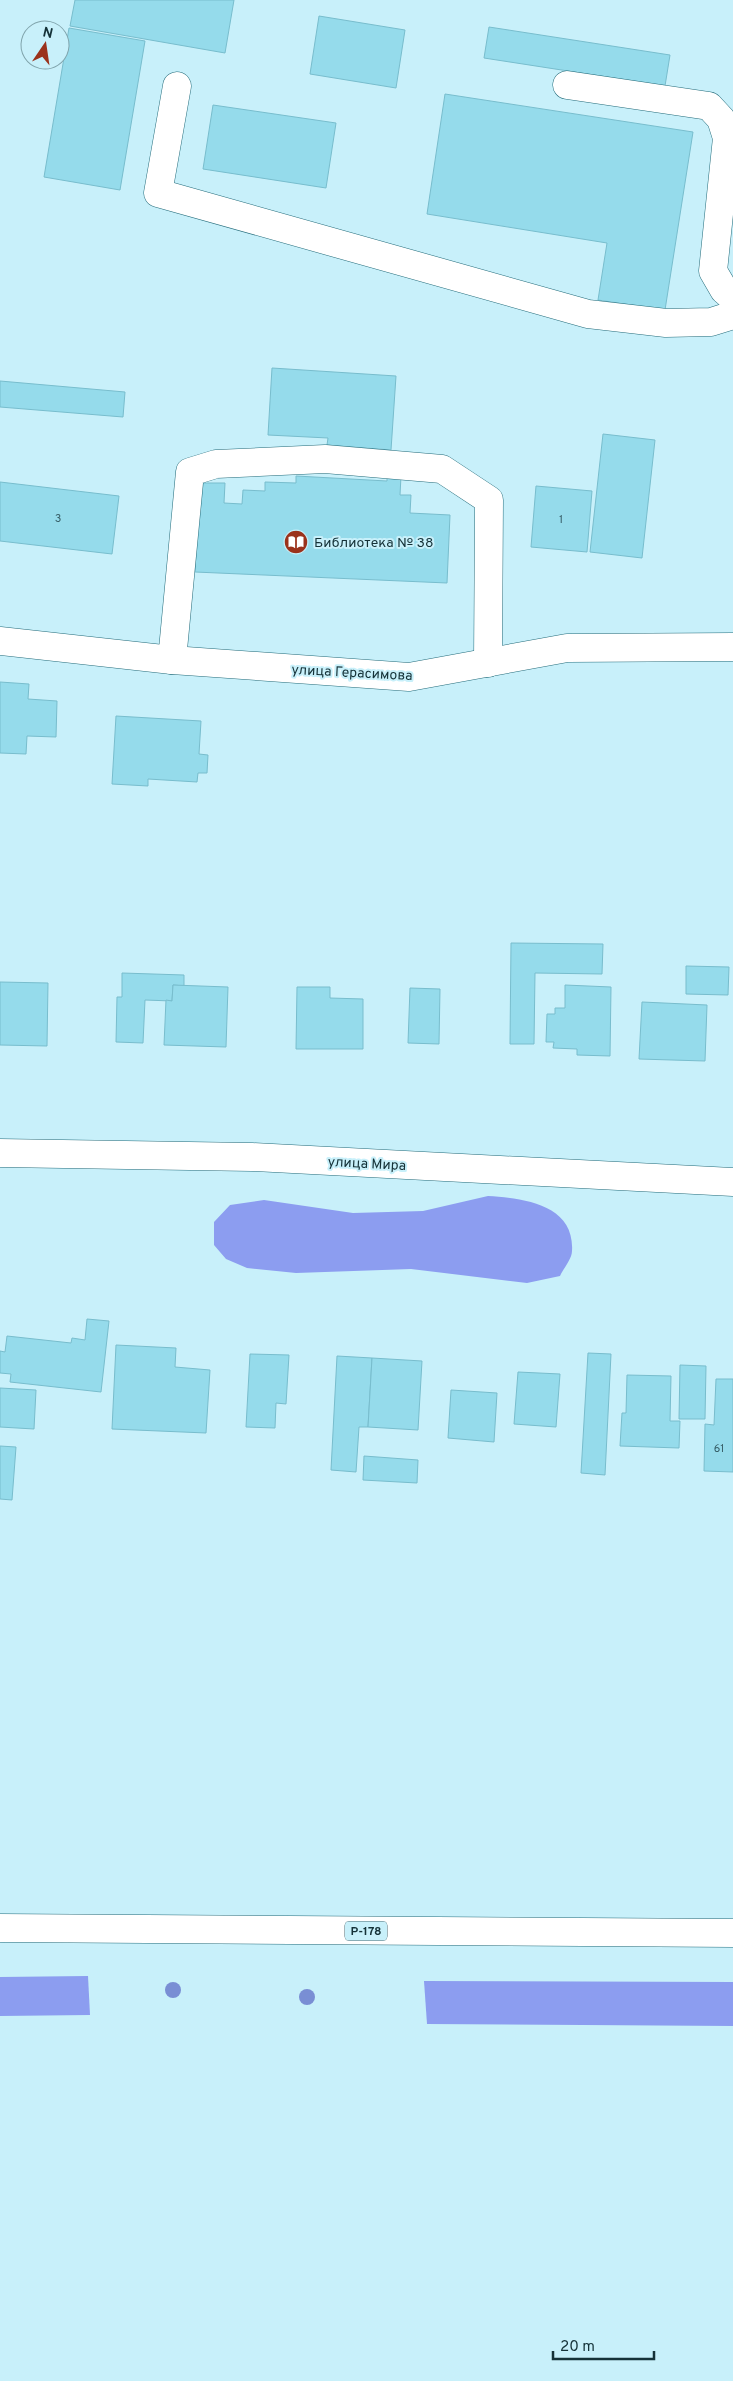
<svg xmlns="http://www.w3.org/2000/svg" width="733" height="2381" font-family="Overpass,sans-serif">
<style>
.forest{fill:#8c9df0}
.building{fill:#95dbeb;stroke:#78bdcd}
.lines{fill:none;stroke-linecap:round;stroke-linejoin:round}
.minor-casing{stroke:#246c7b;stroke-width:29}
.highway-casing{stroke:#246c7b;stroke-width:29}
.minor{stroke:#fff;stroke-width:28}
.highway{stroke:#fff;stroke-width:28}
.tree{fill:#798ed4}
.labels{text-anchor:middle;stroke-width:4;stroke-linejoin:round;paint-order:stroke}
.number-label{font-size:11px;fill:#355c65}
.shield{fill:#c8f0fa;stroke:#4b6b72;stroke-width:1}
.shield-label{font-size:12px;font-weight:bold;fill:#153238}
.poi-label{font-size:14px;fill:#153238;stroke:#c8f0fa;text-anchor:start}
.street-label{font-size:14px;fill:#153238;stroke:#c8f0fa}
</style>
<rect width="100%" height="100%" fill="#c8f0fa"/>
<g class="forest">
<path d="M488 1196C522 1198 575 1204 572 1251 572 1259 563 1269 560 1276L527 1283 411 1269 296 1273 247 1268 226 1259 214 1245V1222L230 1205 264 1200 353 1213 423 1211Z"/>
<path d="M88 1976 90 2015 0 2016V1977Z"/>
<path d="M424 1981 733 1982V2026L427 2024Z"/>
</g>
<g class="building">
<path d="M75 0H234L225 53 70 26Z"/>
<path d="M319 16 405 30 396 88 310 74Z"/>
<path d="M489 27 670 55 665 86 484 58Z"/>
<path d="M69 28 145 41 120 190 44 177Z"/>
<path d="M445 94 693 132 665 310 598 300 607 243 427 214Z"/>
<path d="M213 105 336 123 326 188 203 169Z"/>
<path d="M272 368 396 376 391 450 327 445 328 438 268 435Z"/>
<path d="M0 381 125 392 123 417 0 407Z"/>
<path d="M603 434 655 440 642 558 590 552Z"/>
<path d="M296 476 387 481V476H401L400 495H411L410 513 450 515 447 583 195 572 199 483H225L224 503 242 504 243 490 265 491V482L296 483Z"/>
<path d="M0 482 119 496 112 554 0 541Z"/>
<path d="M536 486 592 491 587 552 531 547Z"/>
<path d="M0 682 29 684 28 699 57 701 56 737 27 736 26 754 0 753Z"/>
<path d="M116 716 201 721 199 754 208 755 207 773H198L197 782 148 779V786L112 784Z"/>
<path d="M511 943 603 944 602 974 535 973 534 1044H510Z"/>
<path d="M686 966 729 967 728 995 686 994Z"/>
<path d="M122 973 184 975V986L173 985 172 1001 145 1000 143 1043 116 1042 117 997H122Z"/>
<path d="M0 982 48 983 47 1046 0 1045Z"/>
<path d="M173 985 228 987 226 1047 164 1045 166 1000 172 1001Z"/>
<path d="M565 985 611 987 610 1056 577 1055V1049L553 1048 554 1042H546L547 1014H555V1008H565Z"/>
<path d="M297 987H330V998L363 999V1049H296Z"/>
<path d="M410 988 440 989 439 1044 408 1043Z"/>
<path d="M642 1002 707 1005 705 1061 639 1059Z"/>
<path d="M87 1319 109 1321 101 1392 10 1382 11 1374 0 1373V1351L5 1352 7 1336 71 1343 72 1338 85 1340Z"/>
<path d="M116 1345 176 1348 175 1367 210 1370 206 1433 112 1429Z"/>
<path d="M588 1353 611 1354 605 1475 581 1473Z"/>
<path d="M250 1354 289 1355 286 1404 276 1403 275 1428 246 1427Z"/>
<path d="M337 1356 372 1358 368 1427H359L356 1472 331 1470Z"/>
<path d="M372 1358 422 1361 418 1430 368 1427Z"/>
<path d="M680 1365 706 1366 705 1419H679Z"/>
<path d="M518 1372 560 1374 556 1427 514 1424Z"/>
<path d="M627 1375 671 1376 670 1421H680L679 1448 620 1446 622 1413H626Z"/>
<path d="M716 1379H733V1472L704 1471 705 1424 714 1425Z"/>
<path d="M0 1388 36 1390 34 1429 0 1427Z"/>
<path d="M451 1390 497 1393 494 1442 448 1438Z"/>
<path d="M0 1446 16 1447 12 1500 0 1499Z"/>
<path d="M364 1456 418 1460 417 1483 363 1480Z"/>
</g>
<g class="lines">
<g class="minor-casing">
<g id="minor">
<path d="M567 85 709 106 721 119 727 138 713 271 724 290 733 298"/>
<path d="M177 86 158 193 588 314 666 323 711 322 733 315"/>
<path d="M0 641 172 660 409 677 567 648 733 647"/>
<path d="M172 660 190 472 216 464 325 459 442 469 489 500 488 663"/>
<path d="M0 1153 252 1157 733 1182"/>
</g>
</g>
<g class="highway-casing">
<path id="highway" d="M0 1928 733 1933"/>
</g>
<use href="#minor" class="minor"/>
<use href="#highway" class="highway"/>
</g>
<g class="tree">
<circle cx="173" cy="1990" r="8"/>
<circle cx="307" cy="1997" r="8"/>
</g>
<defs>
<g id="library-disc" transform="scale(1.25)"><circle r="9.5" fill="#9b321b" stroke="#c8f0fa"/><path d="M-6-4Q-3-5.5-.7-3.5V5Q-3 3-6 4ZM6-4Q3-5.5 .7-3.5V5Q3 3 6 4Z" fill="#fff"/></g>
</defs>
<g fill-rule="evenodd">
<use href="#library-disc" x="296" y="542"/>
</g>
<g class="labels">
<g class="number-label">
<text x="58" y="522">3</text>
<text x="561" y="523">1</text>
<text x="719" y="1452">61</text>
</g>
<rect class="shield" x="345" y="1921.5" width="42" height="19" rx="4"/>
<g class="shield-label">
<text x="366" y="1935">Р-178</text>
</g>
<g class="poi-label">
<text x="314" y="547">Библиотека № 38</text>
</g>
<g class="street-label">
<text transform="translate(352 672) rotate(3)" y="5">улица Герасимова</text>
<text transform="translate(367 1163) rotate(3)" y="5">улица Мира</text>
</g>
</g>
<g transform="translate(45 45) rotate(13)"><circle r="24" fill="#c8f0fa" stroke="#80a4ac"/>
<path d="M0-4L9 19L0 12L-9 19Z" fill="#9b321b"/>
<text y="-8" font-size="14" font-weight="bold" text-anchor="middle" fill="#153238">N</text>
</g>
<path d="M553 2351v8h101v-8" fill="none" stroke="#153238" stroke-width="2.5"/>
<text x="560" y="2351" font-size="15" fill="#153238" stroke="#c8f0fa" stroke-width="4" paint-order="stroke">20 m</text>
</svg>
